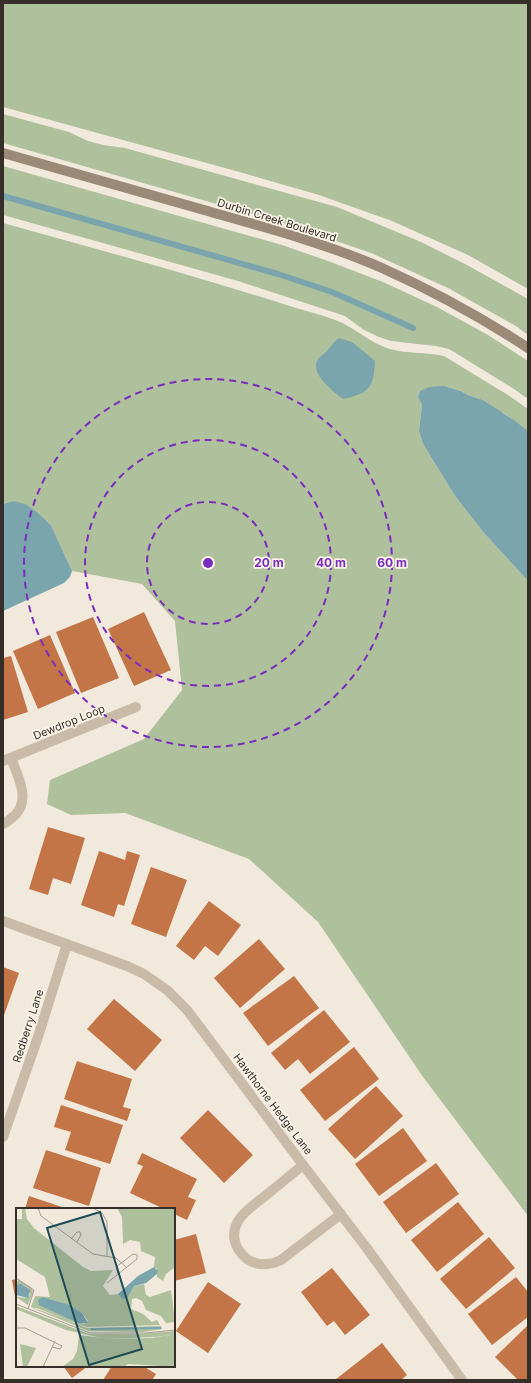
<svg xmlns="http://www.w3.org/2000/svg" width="531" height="1383" font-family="Inter,sans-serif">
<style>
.green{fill:#afc09c}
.water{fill:#7ba5ad}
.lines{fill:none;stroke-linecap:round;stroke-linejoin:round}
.stream{stroke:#7ba5ad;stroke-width:6}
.building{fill:#c37548}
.street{stroke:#c9bba7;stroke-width:10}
.secondary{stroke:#9c8a79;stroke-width:10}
.ring{fill:none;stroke:#7b2cbf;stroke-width:2;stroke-dasharray:7 5}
.labels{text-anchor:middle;stroke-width:3.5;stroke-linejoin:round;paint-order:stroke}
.street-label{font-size:11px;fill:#362e28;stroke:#f9f3e7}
.inset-river{fill:none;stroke:#7ba5ad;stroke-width:2}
.inset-road{fill:none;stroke:#a69e93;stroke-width:1}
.view{fill:#1e4b56;fill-opacity:0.15;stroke:#1e4b56;stroke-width:2}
.inset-edge{fill:none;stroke:#362e28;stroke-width:2}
.centre{fill:#7b2cbf;stroke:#f9f3e7;stroke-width:2}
.ring-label{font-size:12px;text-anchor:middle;font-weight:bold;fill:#7b2cbf;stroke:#f9f3e7;stroke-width:3.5;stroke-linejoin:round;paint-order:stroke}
</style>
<rect width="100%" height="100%" fill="#f1e9db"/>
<g class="green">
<path d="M3 3H528V289L468 255 392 221 319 195 243 173 3 107Z"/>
<path d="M3 114 69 132 88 141 103 145 125 148 337 207 421 242 467 265 528 299V335L516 326 448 288 371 253 287 224 3 143Z"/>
<path d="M3 166 282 245 328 261 383 282 437 307 488 335 528 361V399L514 389 449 349 436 346 391 341 379 337 364 330 345 316 238 281 3 215Z"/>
<path d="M3 223C101 250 199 277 296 308 313 313 332 317 348 326 362 334 374 344 390 349 408 354 426 352 444 356L508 395 528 409V431L504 413 498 411 483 400 468 395 461 391 444 386 422 404 419 431 423 444 455 496 484 533 528 581V1216L423 1077 318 922 249 859 125 813 71 815 47 804 50 780 144 739 182 690 175 621 142 584 72 571 51 525 37 512 13 501 3 504Z"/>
</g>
<g class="water">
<path d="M339 338 352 342 375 361C374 387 369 394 343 399 334 392 314 377 316 364 317 358 322 356 326 352 331 347 333 342 339 338Z"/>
<path d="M444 386 461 391 468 395 483 400 514 420 528 431V581L484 533 455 496 423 444 419 431 422 404 418 397 420 391 430 387Z"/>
<path d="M13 501 25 504 37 512 51 525 72 571 70 577 64 583 3 611V504Z"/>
</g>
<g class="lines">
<path class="stream" d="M3 196 278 274 332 292 413 328"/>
</g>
<g class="building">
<path d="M144 612 171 670 134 686 108 629Z"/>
<path d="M93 617 119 678 81 693 56 632Z"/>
<path d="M50 635 75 693 38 709 13 651Z"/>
<path d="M11 656 28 712 3 720V658Z"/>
<path d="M48 827 85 838 71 884 53 878 48 895 29 889Z"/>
<path d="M99 851 125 860 127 851 140 855 124 906 118 904 114 917 81 905Z"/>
<path d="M151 867 187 880 166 937 131 924Z"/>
<path d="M209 901 241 925 218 956 205 946 194 960 176 946Z"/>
<path d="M259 939 285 969 240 1008 214 978Z"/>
<path d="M3 967 19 973 3 1018Z"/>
<path d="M294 976 319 1008 268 1046 243 1013Z"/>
<path d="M114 999 162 1040 135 1071 87 1029Z"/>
<path d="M324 1010 350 1042 310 1074 298 1059 285 1070 271 1053Z"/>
<path d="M354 1047 379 1079 325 1121 300 1090Z"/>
<path d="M77 1061 132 1079 123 1107 131 1109 127 1121 64 1099Z"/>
<path d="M376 1086 403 1116 355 1159 328 1129Z"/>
<path d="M61 1105 123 1125 110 1164 65 1150 71 1132 54 1127Z"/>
<path d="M208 1110 253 1155 224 1183 180 1138Z"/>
<path d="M403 1128 427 1161 379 1196 355 1164Z"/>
<path d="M46 1150 101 1168 89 1206 33 1188Z"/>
<path d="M142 1153 197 1179 188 1197 196 1200 187 1220 174 1214V1209H164L130 1193 143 1166 137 1164Z"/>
<path d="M436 1163 459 1194 406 1233 383 1202Z"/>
<path d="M29 1196 68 1209H25Z"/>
<path d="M458 1202 484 1234 437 1272 411 1240Z"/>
<path d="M196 1234 206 1273 174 1281V1240Z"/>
<path d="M489 1237 515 1268 466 1309 440 1279Z"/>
<path d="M332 1268 370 1315 345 1335 334 1321 327 1326 301 1292Z"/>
<path d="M516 1277 528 1292V1317L492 1345 468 1314Z"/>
<path d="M17 1279V1302H16L12 1280Z"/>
<path d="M208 1282 241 1304 208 1353 176 1331Z"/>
<path d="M528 1325V1380H518L495 1357Z"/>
<path d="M382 1343 407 1375 401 1380H335Z"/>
<path d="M63 1366H88L72 1378Z"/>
<path d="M112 1366H143L156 1374 152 1380H103Z"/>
</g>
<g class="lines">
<g class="street">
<path d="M3 761 136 707"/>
<path d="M3 824C7 822 10 819 13 817 32 801 18 777 11 758"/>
<path d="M3 921 127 966 144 974 167 990 187 1010 303 1165 366 1247 462 1380"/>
<path d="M3 1137 38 1037 67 944"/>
<path d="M303 1165C292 1174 281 1183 270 1192 255 1205 229 1218 235 1242 237 1249 241 1254 247 1259 258 1267 270 1265 281 1260L341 1214"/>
</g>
<path class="secondary" d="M3 153C70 172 137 191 204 210 264 227 325 243 382 268 433 291 481 317 528 348"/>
</g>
<g class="ring">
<circle cx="208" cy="563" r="61"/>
<circle cx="208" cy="563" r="123"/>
<circle cx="208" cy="563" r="184"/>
</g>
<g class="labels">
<g class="street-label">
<text transform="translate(277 220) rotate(17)" y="4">Durbin Creek Boulevard</text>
<text transform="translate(69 722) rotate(-22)" y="4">Dewdrop Loop</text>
<text transform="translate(28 1026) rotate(-72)" y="4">Redberry Lane</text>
<text transform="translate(273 1104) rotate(53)" y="4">Hawthorne Hedge Lane</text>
</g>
</g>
<g transform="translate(16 1208)">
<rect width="159" height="159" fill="#f1e9db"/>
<path d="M6 0H9L11 11 18 20 67 59 75 63 97 62 87 78 94 87 102 86 109 91 118 78 128 76 130 87 134 89 155 82 159 114 150 115 145 108 130 102 126 93 120 90 116 91 115 101 127 106 136 114 141 112 144 117 71 119 15 99 19 88 34 89 29 69 0 51V11H6ZM34 91 52 96 66 105 72 113 68 116 59 113 22 95ZM101 0H159V59L150 66 147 73 141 69V61L138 59 139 49 125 43 124 34 114 32 107 36 106 9ZM2 72 15 79 17 84 12 97 0 89 11 90 14 86 7 77H0ZM0 98 73 126H122L159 123V126L139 129 87 131 136 130 159 126V159L112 156 108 159H46L57 151 61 143 63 127 86 130 50 122 0 101ZM16 100H21L71 120 145 118 146 121 127 124 73 123ZM4 136 20 140 11 159H7Z" fill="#afc09c" fill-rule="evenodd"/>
<path d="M138 59 142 63 141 66 130 75 118 78 111 90 107 91 102 86 122 68ZM5 76 14 82 12 90 0 87V77ZM26 89 52 96 66 105 72 115H62L23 97 22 92Z" fill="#7ba5ad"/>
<path class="inset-river" d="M75 121 145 120"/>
<path class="inset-road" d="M22 0 25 8 77 46 100 50 110 59M77 0 86 5 91 14V49M55 31 61 24H64L65 27 61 34M0 70 18 82 12 101M91 75 121 51V47L117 46 100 59 102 66M0 96 74 125H129L159 122M0 120H9L46 138 44 141 36 139M27 159 39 133"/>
<path class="view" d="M84 4 126 141 73 157 31 20Z"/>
<rect width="159" height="159" class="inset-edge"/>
</g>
<circle cx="208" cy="563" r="6" class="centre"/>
<g class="ring-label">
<text x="269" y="567">20 m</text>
<text x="331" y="567">40 m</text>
<text x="392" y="567">60 m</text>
</g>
<rect width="531" height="1383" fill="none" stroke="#362e28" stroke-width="8"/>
</svg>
